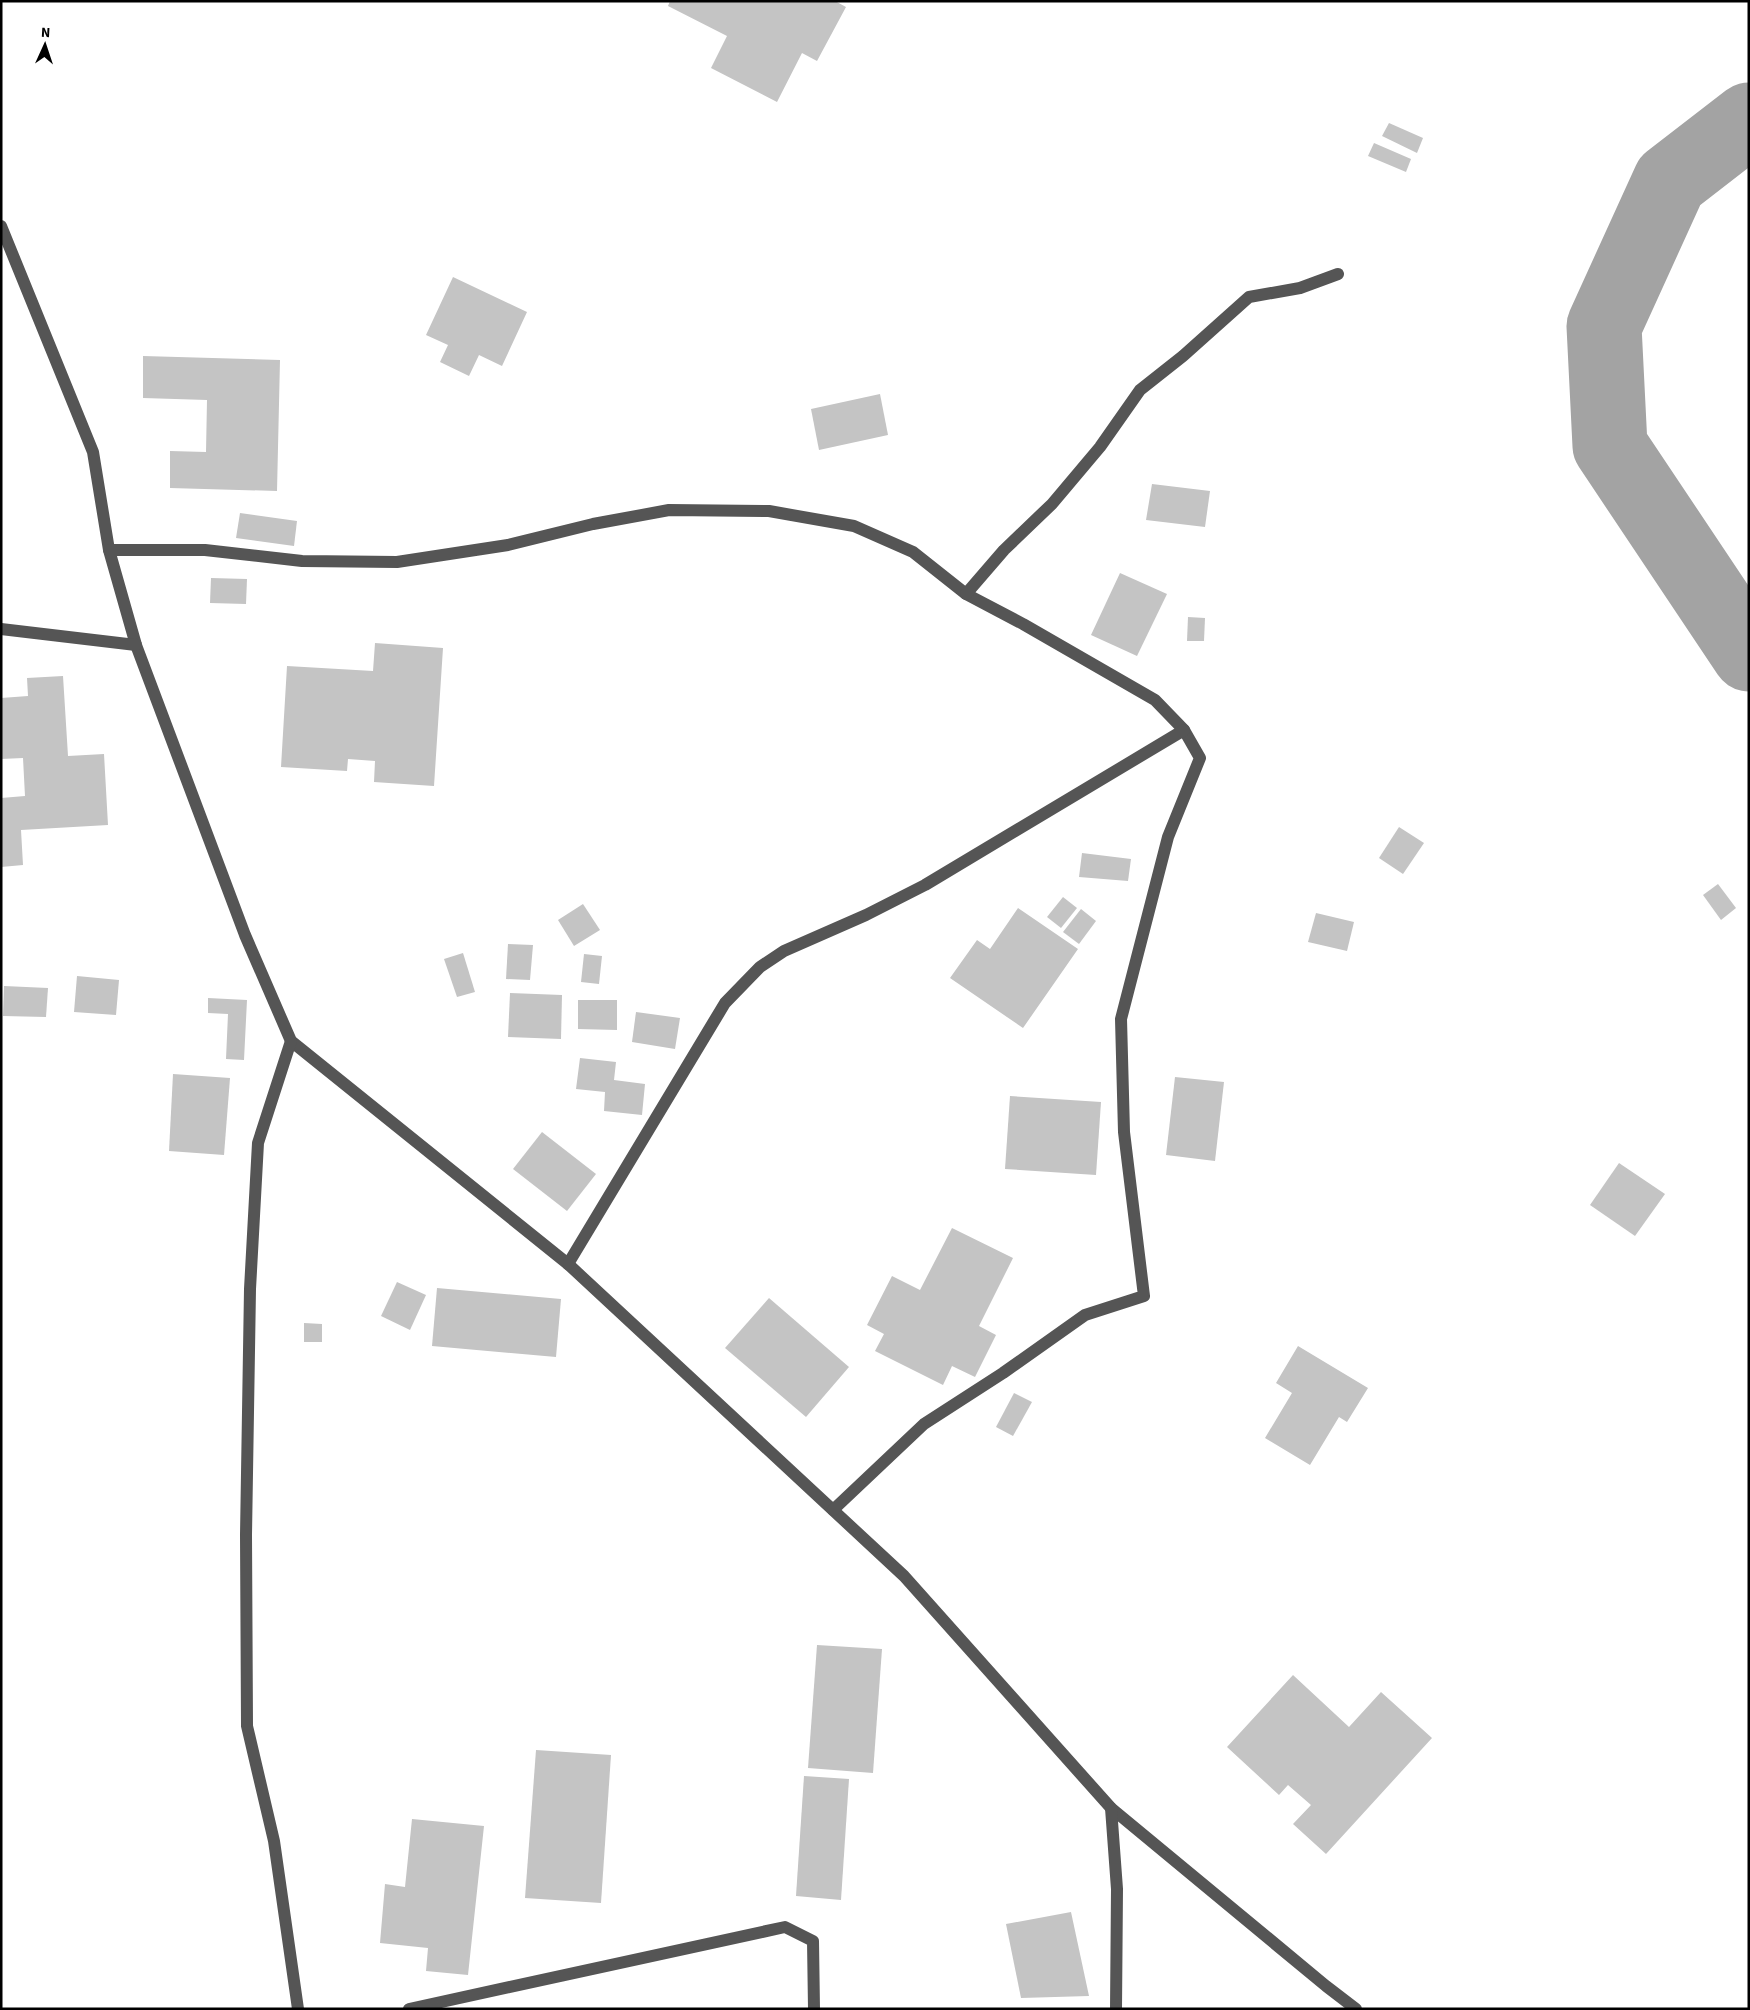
<svg xmlns="http://www.w3.org/2000/svg" width="1750" height="2010" font-family="'Source Sans 3',sans-serif">
<style>
.lines{fill:none;stroke-linecap:round;stroke-linejoin:round}
.river{stroke:#a3a3a3;stroke-width:75}
.building{fill:#c4c4c4}
.minor{stroke:#555;stroke-width:12}
</style>
<rect width="100%" height="100%" fill="#fff"/>
<g class="lines">
<path class="river" d="M1749 120 1670 181 1604 326 1610 446 1749 654"/>
</g>
<g class="building">
<path d="M670 1H835L846 7 817 61 802 53 777 102 711 68 727 36 668 6Z"/>
<path d="M1389 123 1423 138 1417 153 1382 136Z"/>
<path d="M1374 143 1411 159 1406 172 1368 156Z"/>
<path d="M453 277 527 312 502 366 479 355 469 376 440 362 448 345 426 335Z"/>
<path d="M143 356 280 360 277 491 170 488V451L206 452 207 400 143 398Z"/>
<path d="M880 394 888 435 819 450 811 409Z"/>
<path d="M1152 484 1210 491 1205 527 1146 520Z"/>
<path d="M240 513 297 521 294 546 236 538Z"/>
<path d="M1120 573 1167 594 1137 656 1091 635Z"/>
<path d="M211 578 247 579 246 604 210 603Z"/>
<path d="M1188 617 1205 618 1204 641H1187Z"/>
<path d="M375 643 443 648 434 786 374 782 375 761 348 759 347 771 281 767 287 666 373 671Z"/>
<path d="M63 676 68 756 104 754 108 825 21 830 23 865 1 867V798L25 796 23 758 1 759V698L28 696 27 678Z"/>
<path d="M1399 827 1424 843 1403 874 1379 858Z"/>
<path d="M1082 853 1131 859 1128 881 1079 877Z"/>
<path d="M1718 884 1736 908 1721 920 1703 895Z"/>
<path d="M1063 897 1077 908 1061 928 1047 917Z"/>
<path d="M583 904 600 930 574 946 558 920Z"/>
<path d="M1018 908 1078 949 1023 1028 950 978 977 940 990 949Z"/>
<path d="M1081 909 1096 921 1079 944 1063 932Z"/>
<path d="M1316 913 1354 922 1347 951 1308 942Z"/>
<path d="M508 944 533 945 530 980 506 979Z"/>
<path d="M463 953 475 992 457 997 444 959Z"/>
<path d="M584 954 602 956 599 984 581 982Z"/>
<path d="M77 976 119 980 116 1015 74 1012Z"/>
<path d="M4 986 48 988 46 1017 3 1016Z"/>
<path d="M510 993 562 995 561 1039 508 1037Z"/>
<path d="M208 998 247 1000 244 1060 226 1059 228 1014 208 1013Z"/>
<path d="M578 1000H617V1030L578 1029Z"/>
<path d="M636 1012 680 1018 675 1049 632 1042Z"/>
<path d="M580 1058 616 1062 614 1080 645 1084 642 1115 604 1111 605 1092 576 1089Z"/>
<path d="M173 1074 230 1078 224 1155 169 1151Z"/>
<path d="M1175 1077 1224 1082 1215 1161 1166 1155Z"/>
<path d="M1010 1096 1101 1102 1096 1175 1005 1169Z"/>
<path d="M542 1132 596 1174 567 1211 513 1169Z"/>
<path d="M1619 1163 1665 1194 1635 1236 1590 1205Z"/>
<path d="M952 1228 1013 1258 979 1326 996 1335 975 1377 952 1366 943 1385 875 1351 884 1334 867 1325 892 1276 920 1290Z"/>
<path d="M397 1282 426 1295 410 1330 381 1316Z"/>
<path d="M437 1288 561 1299 556 1357 432 1346Z"/>
<path d="M769 1298 849 1367 806 1417 725 1348Z"/>
<path d="M304 1323 322 1324V1342H304Z"/>
<path d="M1298 1346 1368 1388 1347 1422 1339 1417 1310 1465 1265 1438 1292 1393 1276 1383Z"/>
<path d="M1014 1393 1032 1402 1013 1436 996 1427Z"/>
<path d="M817 1645 882 1649 873 1773 808 1768Z"/>
<path d="M1293 1675 1349 1727 1381 1692 1432 1738 1326 1854 1293 1824 1311 1805 1288 1785 1279 1795 1227 1747Z"/>
<path d="M536 1750 611 1755 601 1903 525 1898Z"/>
<path d="M804 1776 849 1779 841 1900 796 1896Z"/>
<path d="M412 1819 484 1826 468 1975 426 1971 428 1948 380 1943 385 1884 405 1887Z"/>
<path d="M1071 1912 1089 1996 1021 1998 1006 1924Z"/>
</g>
<g class="lines">
<g class="minor">
<path d="M1 226 93 452 109 550 136 645 245 935 291 1041 568 1264 904 1576 1111 1808 1326 1986 1356 2009"/>
<path d="M109 550H205L302 561 397 562 508 545 593 524 669 510 769 511 854 526 913 552 966 594 1023 624 1155 700 1184 730 1200 758 1168 837 1121 1019 1124 1132 1144 1296 1085 1315 1003 1373 924 1424 833 1510"/>
<path d="M966 594 1004 550 1052 504 1100 447 1140 390 1183 356 1249 297 1300 288 1338 274"/>
<path d="M1 629 136 645"/>
<path d="M291 1041 258 1143 250 1289 246 1535 247 1726 274 1841 298 2009"/>
<path d="M568 1264 725 1003 760 967 784 951 866 915 925 885 1184 730"/>
<path d="M1111 1808 1117 1889 1116 2009"/>
<path d="M409 2009 785 1927 813 1941 814 2009"/>
</g>
</g>
<rect width="1750" height="2010" fill="none" stroke="#000000" stroke-width="5"/>
<g transform="translate(45 45) rotate(3)" stroke="#ffffff" stroke-width="4" paint-order="stroke">
<path d="M0-4L9 19L0 12L-9 19Z" fill="#000000"/>
<text y="-8" font-size="14" font-weight="bold" text-anchor="middle" fill="#000000">N</text>
</g>
</svg>
